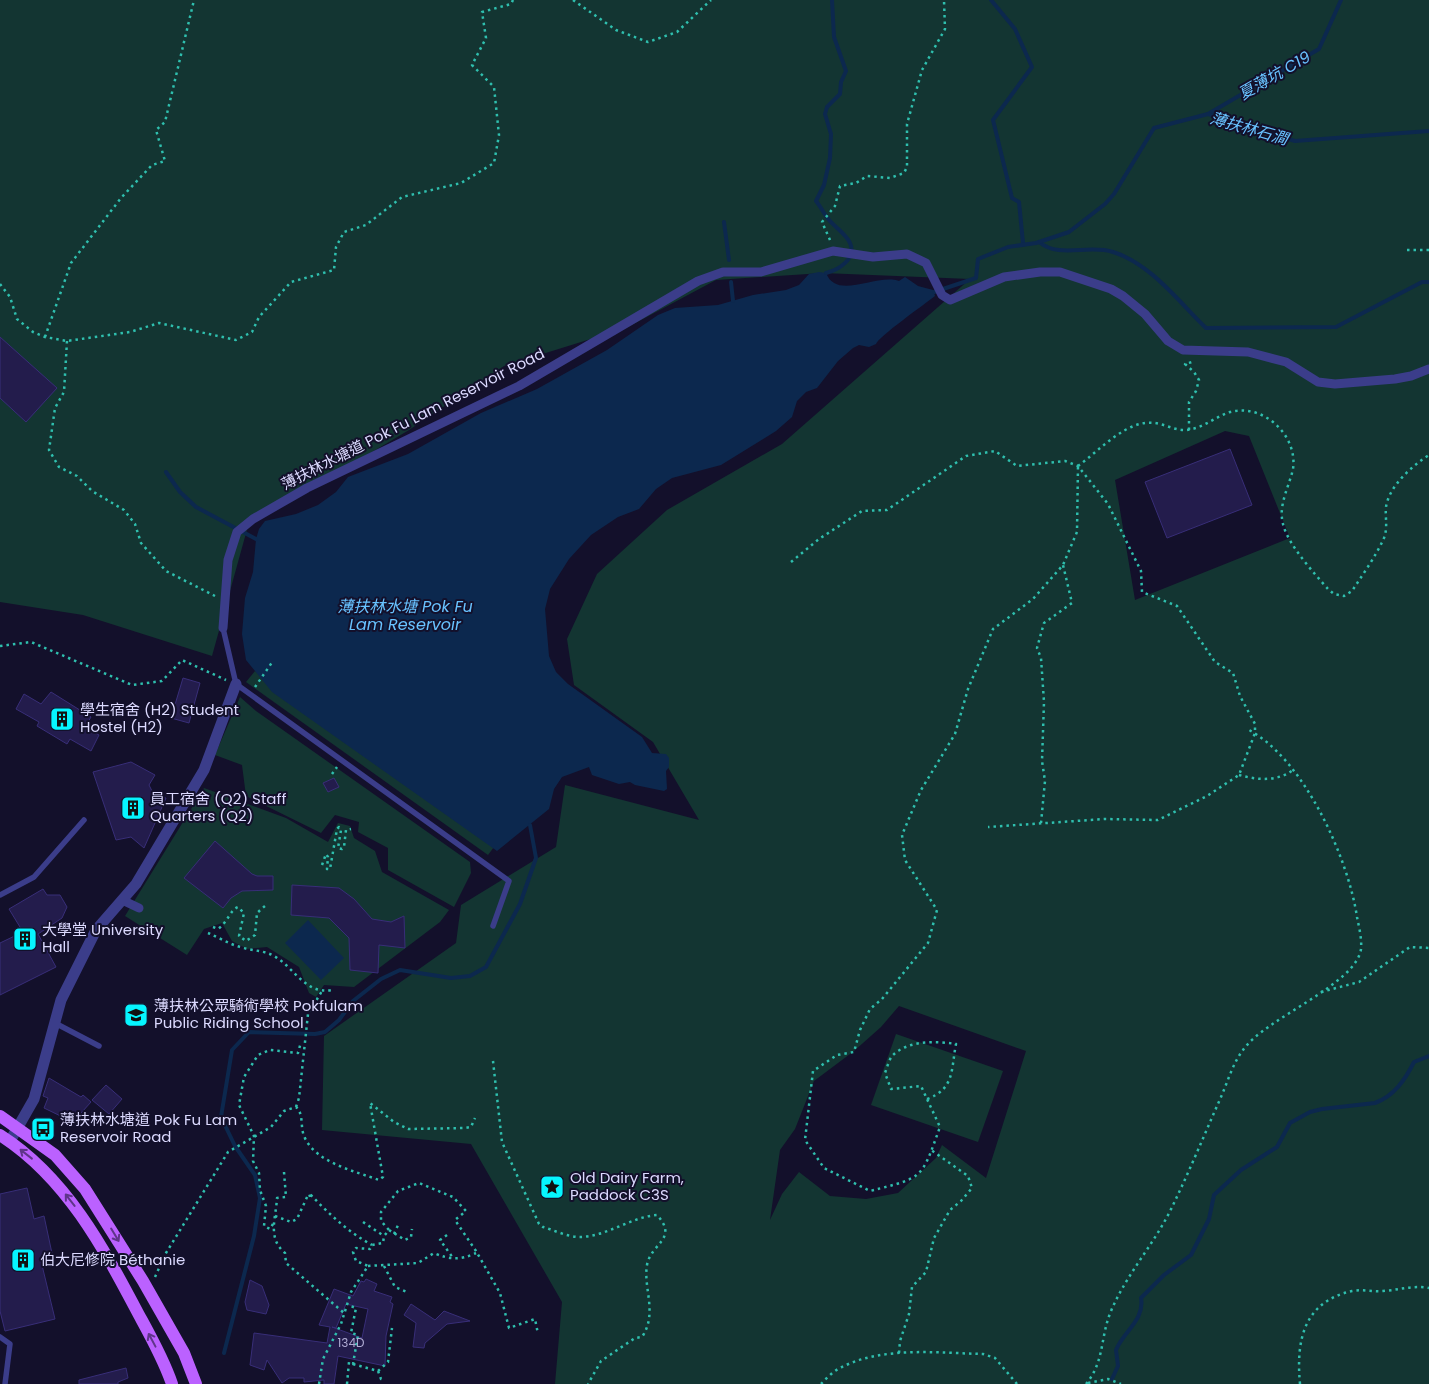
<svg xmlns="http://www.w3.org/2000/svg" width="1429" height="1384" font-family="Poppins,'Noto Sans TC',sans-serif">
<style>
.green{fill:#133532;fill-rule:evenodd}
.water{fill:#0c284e}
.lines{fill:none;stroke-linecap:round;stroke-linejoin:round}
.stream{stroke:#0c284e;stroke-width:4}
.building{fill:#231c4c;stroke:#382e78;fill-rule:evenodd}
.path{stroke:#2fbfae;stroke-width:2.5;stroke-dasharray:2.5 4;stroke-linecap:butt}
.service{stroke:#3b3d8a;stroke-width:5.5}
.pedestrian{stroke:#3b3d8a;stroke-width:9}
.minor{stroke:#3b3d8a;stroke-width:11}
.primary{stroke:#bb61ff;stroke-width:12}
.oneway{stroke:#5f348a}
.labels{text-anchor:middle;stroke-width:4;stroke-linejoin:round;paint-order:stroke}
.number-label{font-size:12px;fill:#aeaad2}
.street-label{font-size:15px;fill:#dcdaff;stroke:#13102b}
.poi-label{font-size:15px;fill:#dcdaff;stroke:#13102b;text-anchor:start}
.water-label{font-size:16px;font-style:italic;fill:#68c2ff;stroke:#13102b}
</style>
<rect width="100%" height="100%" fill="#13102b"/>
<g class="green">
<path d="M0 0H1429V1384H555L562 1302 471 1144 322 1130 324 1036 456 943 461 905 556 847 565 785 699 820 653 742 574 685 567 639 597 574 667 510 782 444 970 279 823 273 716 280 626 328 504 366 409 430 248 526 212 656 83 615 0 602ZM1225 431 1249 436 1290 538 1135 600 1115 480ZM899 1006 1026 1051 986 1178 942 1145 936 1158 898 1193 866 1199 830 1196 799 1172 782 1194 770 1220 780 1150 795 1129 814 1081 854 1051 881 1027Z"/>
<path d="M255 671 497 843 488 855 246 682Z"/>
<path d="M240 697 256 711 470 862 471 873 454 907 388 870V848L358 832 359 822 335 815 321 833 246 796 242 765 215 755Z"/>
<path d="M204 788 286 818 328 842 338 823 350 826 354 838 375 851 382 872 449 910 440 922 354 987 324 985 316 997 309 993 299 967 267 947 247 949 232 941 222 923 204 929 187 955 125 916Z"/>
<path d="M896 1034 1003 1071 978 1142 871 1105Z"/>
</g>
<g class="water">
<path d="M819 272 826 273C837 301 876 273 899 281L905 277 918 286 933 290 935 296C925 304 878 337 876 344L869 347 859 345 853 348 838 361 817 388 806 392 797 401 792 417 776 431 721 465 672 478 656 489 639 509 618 517 591 535 569 559 550 589 545 609 549 656 556 672 568 684 642 737 652 753 666 754 669 758V767L666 771 667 789 664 791 635 785 630 782 619 784 592 775 589 767 562 777 554 789 549 809 497 851 272 692 246 660 242 634 245 598 253 572 256 539 259 529 265 521 296 514 318 505 336 492 348 477 408 454 481 413 537 389 607 350 658 315 675 308 718 305 753 295 786 290 799 285 809 274Z"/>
<path d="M308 920 344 958 321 980 285 943Z"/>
</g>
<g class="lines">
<g class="stream">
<path d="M991 0 1015 29 1032 67 993 120 1012 198 1019 202 1023 243"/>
<path d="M1208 114 1319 49 1341 0"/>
<path d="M724 222 729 260"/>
<path d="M1039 242C1060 259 1088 244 1113 252 1151 264 1178 301 1206 328L1336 327 1422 282H1429"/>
<path d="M826 273C838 270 857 259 850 243 847 235 835 227 829 220 824 214 821 207 816 201L824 185 830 158 831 134 825 114 827 107 840 94 841 82 846 71 834 37 832 0"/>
<path d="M731 282 733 301"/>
<path d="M934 292 976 278 978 259 1008 247 1036 243 1069 232 1105 204 1114 194 1154 128 1208 114 1295 141 1429 131"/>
<path d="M166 472 180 492 196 507 256 539"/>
<path d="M224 1353 254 1236 260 1198 255 1175 235 1146 221 1117 232 1050 249 1032 315 1034 325 1032 339 1020 353 1001 381 979 400 970 451 978 470 976 486 967 520 904 536 858 530 825"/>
<path d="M1112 1379 1118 1366 1116 1350C1123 1332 1145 1320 1141 1298L1164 1275 1191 1255 1209 1219 1214 1195 1241 1170 1277 1147 1290 1123 1310 1112 1322 1109 1375 1103C1394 1096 1405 1080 1414 1062L1429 1056"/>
</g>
</g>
<g class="building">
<path d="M0 337 57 388 26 422 0 398Z"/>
<path d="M1230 449 1252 505 1167 538 1145 482Z"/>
<path d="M183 678 200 683 189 723 171 718Z"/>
<path d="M51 692 91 717 85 727 99 735 91 751 70 739 67 744 37 726 39 722 16 709 24 694 41 704Z"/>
<path d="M131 762 155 775 149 785 154 795 166 798 144 848 131 837 116 840 93 772Z"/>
<path d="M334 778 339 787 328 792 323 783Z"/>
<path d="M215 841 252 874 257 876H273V890L242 891 231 898 223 908 184 878Z"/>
<path d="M292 885 339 888 354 899 372 919 391 922 404 916 405 948 379 945 378 973 350 970 349 938 329 918 291 915Z"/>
<path d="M43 889 47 895H60L67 907 62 918 38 934 56 967 0 995V943L23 932 9 909Z"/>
<path d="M49 1078 81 1097 83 1095 91 1102 73 1122 44 1108 48 1098 43 1096Z"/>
<path d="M106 1085 122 1099 109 1114 92 1100Z"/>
<path d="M27 1188 34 1219 44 1216 53 1258 41 1261 55 1319 5 1331 0 1311V1194Z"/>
<path d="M366 1279 377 1284 374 1291 392 1297 390 1302 393 1304 386 1336 385 1366 338 1356 334 1384H324V1380L304 1382V1378H289L282 1383 267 1360 264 1370 250 1365 254 1333 327 1343 330 1327 319 1325 334 1289 353 1296 361 1281 364 1282ZM346 1304 368 1309 362 1338 332 1327 336 1328Z"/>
<path d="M250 1280 262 1286 269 1305 266 1314 247 1310 245 1302Z"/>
<path d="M411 1304 435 1320 444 1311 470 1321 447 1324 425 1343 424 1348 413 1347 416 1323 404 1315Z"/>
<path d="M126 1368 128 1378 118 1382V1384H79V1380Z"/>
</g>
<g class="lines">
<g class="path">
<path d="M573 0 616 30 648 42 677 32 711 0"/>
<path d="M830 240 822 222 835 206 840 186 856 183 867 176 890 178 904 173 907 167V124L922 70 945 29 944 0"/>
<path d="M1407 250H1429"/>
<path d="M0 284 10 297 17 319 33 332 45 337 67 341 130 332 159 323 236 340 252 332 259 317 291 282 334 270 336 247 344 232 366 225 402 197 461 183 494 163 499 135 494 87 472 65 486 38 482 12 511 4 513 0"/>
<path d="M45 337 71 263 121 198 152 165 165 161 156 130 165 122 194 0"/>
<path d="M67 341 64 392 55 408 49 450 59 467 77 476 92 491 124 510 135 524 141 543 166 571 215 596"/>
<path d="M1189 430V402L1196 391 1199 380 1194 372 1185 364 1192 362"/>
<path d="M1078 466C1100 450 1127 419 1155 423 1168 425 1179 433 1192 429 1206 426 1217 416 1230 412 1263 403 1298 435 1293 469 1289 487 1278 505 1283 524 1288 545 1314 573 1328 589L1334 594 1344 596 1352 591C1363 574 1376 556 1384 538 1388 527 1385 518 1386 507 1389 486 1412 466 1429 455"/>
<path d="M791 562 819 539 862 511 887 510 966 456 995 451 1017 466 1065 461 1078 466 1108 504 1141 571 1142 592 1177 606 1215 662 1233 673 1240 696 1255 724V733L1239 775 1207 796 1158 820 1105 819 988 827"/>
<path d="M0 646 31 642 132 685 162 681 182 660 226 680"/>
<path d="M255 687 273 661"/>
<path d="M332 774 337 767"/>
<path d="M1239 775C1257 780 1277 782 1293 770"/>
<path d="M1041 823 1045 781 1042 761 1044 702 1041 658 1037 648 1044 623 1072 603 1063 565"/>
<path d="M322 865 326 854 328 857 327 869H330L337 829 339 827 341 830 338 848 342 849 344 847 346 830 351 829"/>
<path d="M213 927 218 929C228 922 230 910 238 907L244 913 239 936 246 941 255 935 257 913 266 905"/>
<path d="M208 933C218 937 229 944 240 947 252 951 263 950 274 956 294 967 305 995 332 990"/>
<path d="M1321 992 1359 982 1410 947 1429 948"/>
<path d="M493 1061 502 1142 539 1224 543 1227C553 1230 566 1236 577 1237 605 1238 630 1217 657 1215 679 1239 651 1243 647 1265 643 1288 658 1313 642 1337L635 1338 601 1361 588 1384"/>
<path d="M927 1099C955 1089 951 1069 956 1044 936 1041 909 1040 893 1055 889 1059 887 1068 885 1073L891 1089 921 1086 940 1127C921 1179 925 1177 870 1191L824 1168 805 1140 813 1071 837 1055 854 1052 860 1030 870 1009 882 999 928 943 937 910 905 860 902 835 921 790 955 734 968 689 993 629 1033 599 1063 565 1077 532 1078 466"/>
<path d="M296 1107 299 1098 308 1014 322 991"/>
<path d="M284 1172 286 1197 277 1198C276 1218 267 1238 285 1253L286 1263 344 1313"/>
<path d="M310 1197 309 1193C328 1213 348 1232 372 1245"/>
<path d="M275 1216 291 1222 297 1219 308 1195"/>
<path d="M363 1222 384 1236"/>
<path d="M273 1224 270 1229 264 1226 266 1206 260 1190 259 1173 253 1161 254 1136 239 1105 244 1077 258 1055 270 1050 298 1053 301 1042"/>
<path d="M389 1230 405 1240 411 1237 412 1229"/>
<path d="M394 1234 399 1223"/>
<path d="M447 1235 440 1240 453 1258"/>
<path d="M368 1266 418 1263 434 1253C450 1260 461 1260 476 1253"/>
<path d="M384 1266 395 1287 407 1292"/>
<path d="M155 1277 166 1253 228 1152 271 1127 284 1111 296 1107C304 1114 300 1126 304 1136 315 1163 355 1171 379 1180L383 1177 370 1103 394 1122 408 1129 465 1128 471 1127 475 1118"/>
<path d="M899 1353 900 1341 909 1314 912 1287 926 1272 934 1238 950 1210 961 1201 972 1188 968 1176 931 1150"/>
<path d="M353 1364 378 1371 381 1379 385 1380"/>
<path d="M378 1371 388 1362 392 1328"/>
<path d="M1088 1383 1108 1379 1121 1384"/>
<path d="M319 1384 323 1359 341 1324 351 1292 368 1266 356 1261 353 1252 356 1248 370 1249 372 1245 383 1243 384 1236 389 1230 381 1221V1212L398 1191 419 1183 453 1197 466 1211 455 1220 476 1251 500 1293 509 1328 535 1319 538 1334"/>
<path d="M347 1384 349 1362 353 1364 358 1335 351 1333 356 1308 348 1305"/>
<path d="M821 1384C827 1378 834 1370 842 1367 884 1346 938 1353 983 1354L995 1358 1017 1384"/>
<path d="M1086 1384C1105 1361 1100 1337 1111 1311 1127 1273 1156 1242 1173 1205 1190 1170 1205 1133 1221 1097 1228 1081 1233 1063 1243 1050 1265 1018 1356 985 1361 949 1362 939 1359 927 1357 917 1348 857 1303 757 1247 729"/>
<path d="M1300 1384C1296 1341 1303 1302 1352 1291 1363 1289 1373 1292 1383 1291 1399 1290 1413 1285 1429 1288"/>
</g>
<g class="service">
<path d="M223 628 236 684 509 881 493 926"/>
<path d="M0 895 34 877 84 820"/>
<path d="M53 1022 99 1046"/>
<path d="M0 1337 10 1344 5 1384"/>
</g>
<g class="pedestrian">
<path d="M223 628 228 560 237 532 253 519 307 488 519 386 698 281 723 272H761L833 251 873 257 907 254 926 263 942 295 950 300 1004 277 1040 272H1060L1111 289 1123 296 1145 314 1168 341 1183 350 1248 352 1286 362 1318 382 1335 384 1395 379 1411 376 1429 369"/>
<path d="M122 900 139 908"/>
</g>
<path class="minor" d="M10 1141 34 1099 61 1000 96 930 136 884 204 770 236 684"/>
<g class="primary">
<path d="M0 1116 55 1155 85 1189 143 1281 184 1353 196 1384"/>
<path d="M0 1135C66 1177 103 1247 139 1315 151 1337 164 1360 172 1384"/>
</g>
</g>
<defs><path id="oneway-shaft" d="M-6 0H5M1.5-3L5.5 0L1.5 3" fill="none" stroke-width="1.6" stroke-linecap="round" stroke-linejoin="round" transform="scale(1.25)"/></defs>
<g class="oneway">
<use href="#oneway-shaft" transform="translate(26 1154) rotate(-142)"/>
<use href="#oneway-shaft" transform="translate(70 1200) rotate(-128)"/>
<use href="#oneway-shaft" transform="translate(115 1235) rotate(59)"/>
<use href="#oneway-shaft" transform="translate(152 1340) rotate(-118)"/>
</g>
<defs>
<g id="building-square" transform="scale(1.25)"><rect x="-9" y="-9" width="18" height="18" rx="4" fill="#06f5ff" stroke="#13102b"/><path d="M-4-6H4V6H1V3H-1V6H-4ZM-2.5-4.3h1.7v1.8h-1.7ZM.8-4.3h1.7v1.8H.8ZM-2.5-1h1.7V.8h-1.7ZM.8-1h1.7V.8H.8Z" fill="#111"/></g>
<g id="school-square" transform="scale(1.25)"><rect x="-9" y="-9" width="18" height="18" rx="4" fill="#06f5ff" stroke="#13102b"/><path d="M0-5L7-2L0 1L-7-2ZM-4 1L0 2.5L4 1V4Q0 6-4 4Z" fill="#111"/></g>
<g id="bus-square" transform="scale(1.25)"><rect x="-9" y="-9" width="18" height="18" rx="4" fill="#06f5ff" stroke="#13102b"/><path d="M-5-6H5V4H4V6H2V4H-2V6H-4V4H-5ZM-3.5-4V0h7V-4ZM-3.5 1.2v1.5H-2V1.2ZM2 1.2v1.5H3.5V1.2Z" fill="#111"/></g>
<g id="sight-square" transform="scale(1.25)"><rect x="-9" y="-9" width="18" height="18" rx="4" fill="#06f5ff" stroke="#13102b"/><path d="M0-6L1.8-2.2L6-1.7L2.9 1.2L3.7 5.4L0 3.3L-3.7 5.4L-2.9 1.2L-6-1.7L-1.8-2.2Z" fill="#111"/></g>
</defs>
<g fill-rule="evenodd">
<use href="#building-square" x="62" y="719"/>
<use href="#building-square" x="133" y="808"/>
<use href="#building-square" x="25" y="939"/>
<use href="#school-square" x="136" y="1015"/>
<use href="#bus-square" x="43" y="1129"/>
<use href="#sight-square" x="552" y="1187"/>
<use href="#building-square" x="23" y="1260"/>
</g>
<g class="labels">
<g class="number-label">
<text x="351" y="1347">134D</text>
</g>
<g class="street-label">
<text transform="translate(413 419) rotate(-27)" y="5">薄扶林水塘道 Pok Fu Lam Reservoir Road</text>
</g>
<g class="poi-label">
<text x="80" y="715">學生宿舍 (H2) Student<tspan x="80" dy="17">Hostel (H2)</tspan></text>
<text x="150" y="804">員工宿舍 (Q2) Staff<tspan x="150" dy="17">Quarters (Q2)</tspan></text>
<text x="42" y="935">大學堂 University<tspan x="42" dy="17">Hall</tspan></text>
<text x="154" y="1011">薄扶林公眾騎術學校 Pokfulam<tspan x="154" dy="17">Public Riding School</tspan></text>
<text x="60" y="1125">薄扶林水塘道 Pok Fu Lam<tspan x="60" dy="17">Reservoir Road</tspan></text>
<text x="570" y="1183">Old Dairy Farm,<tspan x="570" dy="17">Paddock C3S</tspan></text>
<text x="40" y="1265">伯大尼修院 Béthanie</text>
</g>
<g class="water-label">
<text transform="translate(1274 75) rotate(-30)" y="6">夏薄坑 C19</text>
<text transform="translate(1249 128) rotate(16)" y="6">薄扶林石澗</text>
<text x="405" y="612">薄扶林水塘 Pok Fu<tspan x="405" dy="18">Lam Reservoir</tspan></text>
</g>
</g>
</svg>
